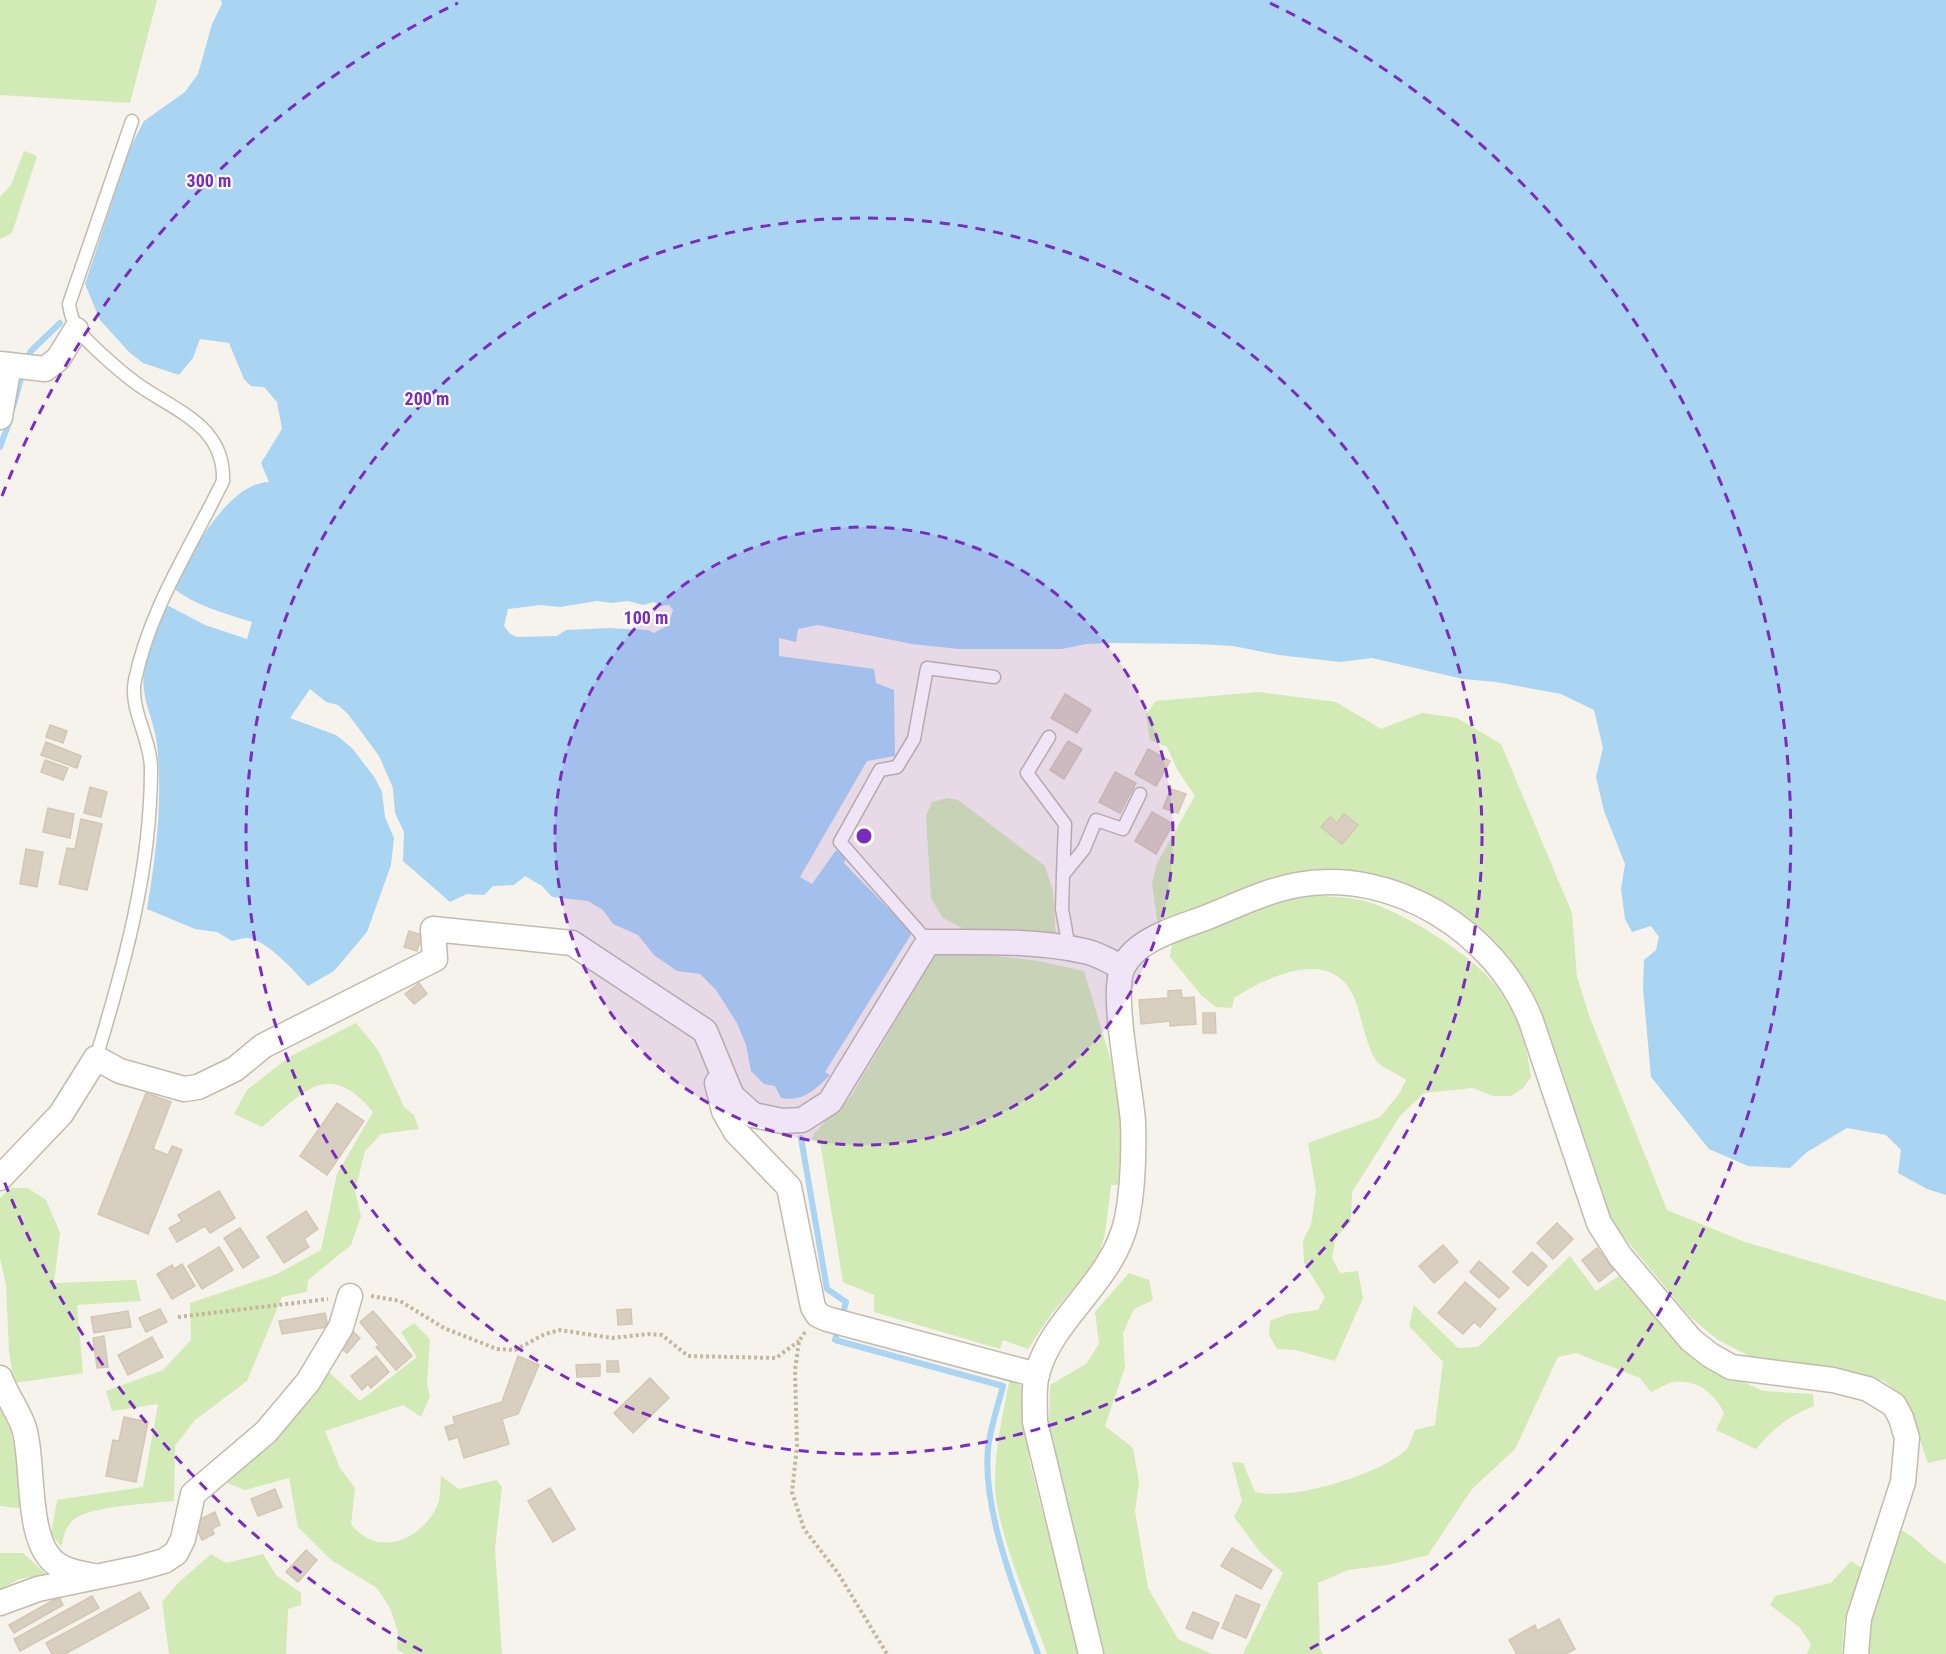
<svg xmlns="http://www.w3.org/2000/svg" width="1946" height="1654" font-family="'Roboto Condensed',sans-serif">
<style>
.green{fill:#d2eab5}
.water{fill:#a9d4f2}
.pier{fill:#f6f3ec}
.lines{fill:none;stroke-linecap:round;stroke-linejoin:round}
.stream{stroke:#a9d4f2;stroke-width:6}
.building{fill:#d8cfc1;stroke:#d3c7b4;stroke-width:1.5}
.service-casing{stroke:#c2bbae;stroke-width:15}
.minor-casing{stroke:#c2bbae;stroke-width:27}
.path{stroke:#c4b79f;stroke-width:4;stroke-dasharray:3 3;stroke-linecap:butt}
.service{stroke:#fff;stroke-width:12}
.minor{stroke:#fff;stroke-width:24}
.ring{fill:none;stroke:#7b2cbf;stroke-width:3;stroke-dasharray:10 8}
.centre{fill:#7b2cbf;stroke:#fff;stroke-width:3}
.ring-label{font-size:18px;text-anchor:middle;font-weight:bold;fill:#7b2cbf;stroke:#fff;stroke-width:4.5;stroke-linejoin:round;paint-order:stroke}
</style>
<rect width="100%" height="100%" fill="#f6f3ec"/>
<g class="green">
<path d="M0 0H157L130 103 0 95Z"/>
<path d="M24 151 37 156 12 233 0 239V197L11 185Z"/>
<path d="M1259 692 1336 702 1381 729 1422 713 1457 718 1501 744 1572 913 1577 977 1590 1018 1667 1210 1745 1242 1946 1301V1459L1928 1463 1910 1411 1903 1397 1884 1381 1844 1370 1761 1362 1718 1340 1688 1315 1611 1221 1541 1042 1525 982 1507 956 1459 918 1359 873 1158 927 1152 883 1157 863 1195 796 1177 769 1167 747 1150 740 1146 714 1156 701Z"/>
<path d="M948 798 958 800 1045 866 1053 891 1056 937 964 929 943 918 931 898 926 816 932 802Z"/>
<path d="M1315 895C1331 897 1350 897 1365 901 1405 913 1464 950 1492 981 1515 1008 1527 1043 1531 1077L1523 1088 1511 1096H1493L1473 1088 1424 1093 1400 1116 1352 1192 1351 1222 1336 1237 1332 1258 1340 1273 1358 1271 1363 1298 1335 1361 1295 1350 1277 1349 1269 1335 1270 1321 1288 1314 1318 1310 1325 1297 1304 1263 1303 1240 1311 1225 1316 1191 1308 1143 1380 1117 1399 1094 1406 1080C1398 1074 1385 1069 1378 1063 1367 1051 1361 1013 1354 997 1332 946 1268 976 1234 998L1232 1008 1216 1007 1201 995 1170 957 1172 944C1208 915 1270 903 1315 895Z"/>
<path d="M957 951 1038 961 1084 971 1120 1091 1121 1154 1118 1185H1111L1105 1234 1097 1261 1052 1313 1028 1349 1003 1340 1000 1349 874 1312V1295L843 1282 820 1142 811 1139C821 1122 837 1112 851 1096L936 954Z"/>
<path d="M356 1023 378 1050 404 1107 414 1115 419 1129 381 1134 365 1151 355 1191 361 1216 351 1245 308 1280 307 1292 282 1297 247 1381 195 1420 175 1446 174 1501C150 1504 89 1505 72 1521 65 1529 63 1537 62 1547L51 1534 57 1500 143 1487 158 1404 112 1411 106 1391 163 1370 191 1340 190 1303 277 1274 321 1250 337 1174 373 1112C328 1058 304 1092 262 1127L234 1114 247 1090 289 1057Z"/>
<path d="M10 1188H28L46 1200 60 1233 54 1283 136 1280 141 1301 77 1305 83 1373 14 1383 9 1351 6 1285 0 1258V1198Z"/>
<path d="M1570 1256 1596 1291 1619 1276 1676 1343 1710 1367 1763 1391 1813 1394 1814 1406C1789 1416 1773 1428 1756 1449L1716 1430 1724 1413C1715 1394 1697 1379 1674 1382 1667 1383 1658 1389 1651 1392L1640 1378 1576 1353 1558 1357 1515 1449 1472 1489 1428 1555 1388 1565 1348 1570 1318 1583 1320 1648 1323 1654H1243L1283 1573 1260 1552 1234 1517 1242 1501 1232 1462 1243 1463 1255 1492C1292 1501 1375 1476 1405 1451 1410 1446 1412 1437 1415 1430L1435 1425 1443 1362 1409 1326 1414 1305 1458 1348 1478 1347Z"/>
<path d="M1129 1273 1149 1280 1153 1300 1134 1309 1123 1333 1125 1367 1105 1426 1133 1448 1139 1482 1135 1511 1148 1588 1178 1639 1212 1654H1102L1057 1471 1049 1427 1050 1385 1086 1364 1099 1344 1095 1312Z"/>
<path d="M414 1323 430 1339 427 1384 430 1397 421 1417 403 1405 325 1431 340 1468 355 1488 351 1524C377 1559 423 1540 438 1504 441 1496 440 1484 441 1476L459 1489 496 1480 502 1487 495 1548 502 1654H405L397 1649 398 1632 390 1608 377 1588 331 1560 298 1527 289 1478 245 1490 225 1482 297 1415 329 1372 360 1401 417 1357 401 1332Z"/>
<path d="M1010 1378 1021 1386 1030 1463 1079 1654H1047C1031 1609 995 1529 995 1483 995 1447 1003 1413 1010 1378Z"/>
<path d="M0 1408 11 1431 25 1509 0 1506Z"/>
<path d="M1899 1529C1918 1538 1928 1554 1946 1564V1654H1866L1873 1602Z"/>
<path d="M0 1553H23L46 1574 20 1579 0 1589Z"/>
<path d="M211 1554 226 1563 263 1554 276 1575 301 1593V1605L288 1609 286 1654H169L162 1602 178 1583Z"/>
<path d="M1851 1561 1865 1570 1844 1623 1842 1654H1807L1811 1644 1799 1627 1770 1605 1775 1596 1831 1583Z"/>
</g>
<path class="water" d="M221 0H1946V1195L1927 1189 1898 1173 1901 1150 1886 1135 1847 1128 1807 1152 1790 1168 1748 1166 1709 1149 1651 1077 1643 988 1644 960 1656 950 1659 937 1651 926 1632 932 1625 919 1621 889 1625 864 1604 811 1596 777 1603 748 1594 710 1561 694 1496 682 1463 679 1372 658 1340 662 1279 655 1233 646 1197 644 1110 643 1086 644 1062 649H959L912 644 818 625 798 629 796 642 779 638V656L874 669 876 683 894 690 895 756 867 761 800 877 812 884 836 850 846 858 844 863 912 933 825 1072 830 1075C815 1090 803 1102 781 1098L775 1086 764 1084 751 1071 746 1045 737 1023 716 990 700 974 677 971 654 955 638 935 613 924 603 910 588 901 552 897 542 886 525 876 514 885 493 886 484 895 467 894 450 902 403 861 404 832 395 813 393 788 379 756 348 714 338 705 326 702 310 689 290 718 336 735 352 748 375 778 382 792 385 817 394 838 391 865 367 932 334 971 308 986C295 972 266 939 247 938 242 938 236 940 232 941L217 932 195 929 147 909C156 855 163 800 157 745 155 721 140 698 144 674 148 650 158 627 165 604L205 625 247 639 252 622C224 613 196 606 173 588 191 555 227 483 269 482L261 463 282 429 277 402 264 387 251 386 244 379 229 343 200 339 193 358 179 375 143 363 129 352 100 320 85 284 129 150 144 121 185 92 198 74 212 24 222 4Z"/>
<path class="pier" d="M597 601 612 603 628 601 643 605 654 602 660 606 669 605 673 610 668 625 654 633 648 630 610 628 566 630 557 636 517 637 510 634 504 626 508 609 541 605 560 607Z"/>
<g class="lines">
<g class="stream">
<path d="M26 360 31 351 60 323"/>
<path d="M13 407 22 375"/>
<path d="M0 447 10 420"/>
<path d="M801 1138 827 1289 846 1302 842 1317"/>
<path d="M839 1327 835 1340 1003 1386C998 1406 990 1428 988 1449 982 1510 1017 1596 1038 1654"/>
</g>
</g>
<g class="building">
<path d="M1065 694 1091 710 1077 733 1051 718Z"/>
<path d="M50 725 67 731 63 743 46 737Z"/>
<path d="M1068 741 1082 749 1064 779 1050 770Z"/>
<path d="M46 742 81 756 77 768 41 755Z"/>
<path d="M1148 749 1170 761 1156 786 1135 774Z"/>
<path d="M45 760 68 768 63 780 41 772Z"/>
<path d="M1115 772 1136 783 1120 813 1099 802Z"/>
<path d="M90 787 107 792 101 817 84 813Z"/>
<path d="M1171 789 1186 794 1178 813 1163 808Z"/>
<path d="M48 808 74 814 70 838 43 832Z"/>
<path d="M1152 812 1173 824 1156 854 1135 841Z"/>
<path d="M1344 814 1358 825 1342 844 1321 827 1330 817 1337 823Z"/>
<path d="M81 819 102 824 87 890 59 884 67 848 75 849Z"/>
<path d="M26 849 43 852 37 887 20 884Z"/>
<path d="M409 931 422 935 417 951 404 947Z"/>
<path d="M419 983 427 994 414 1004 405 994Z"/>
<path d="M1181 990 1182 998 1194 997 1196 1024 1170 1026V1021L1141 1024 1139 1000 1168 998V991Z"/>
<path d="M1203 1013H1215L1216 1033H1203Z"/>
<path d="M146 1093 171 1102 153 1149 168 1155 172 1146 182 1150 148 1234 98 1214Z"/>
<path d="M337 1103 364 1121 327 1175 300 1156Z"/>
<path d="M219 1191 235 1218 210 1233 205 1226 177 1242 169 1228 182 1221 178 1215Z"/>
<path d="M306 1211 318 1229 304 1239 309 1247 284 1263 267 1237Z"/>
<path d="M1557 1223 1573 1239 1553 1259 1537 1243Z"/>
<path d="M240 1228 259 1257 243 1268 224 1238Z"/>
<path d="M1443 1245 1458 1262 1434 1283 1419 1266Z"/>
<path d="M219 1247 233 1270 202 1289 188 1266Z"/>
<path d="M1597 1248 1614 1270 1599 1282 1582 1260Z"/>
<path d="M1532 1252 1547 1266 1528 1286 1513 1272Z"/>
<path d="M1479 1261 1509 1288 1499 1298 1470 1272Z"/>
<path d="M182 1264 195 1286 172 1299 157 1274 172 1265 174 1269Z"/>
<path d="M1465 1282 1496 1309 1480 1327 1474 1322 1463 1334 1438 1313Z"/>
<path d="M160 1309 167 1322 146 1332 139 1318Z"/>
<path d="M631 1309 632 1324 618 1325 617 1310Z"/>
<path d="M128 1311 131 1327 94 1333 91 1317Z"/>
<path d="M373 1311 412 1356 396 1370 376 1347 379 1345 360 1322Z"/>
<path d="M325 1313 328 1327 282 1334 279 1321Z"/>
<path d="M351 1330 360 1338 347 1353 338 1346Z"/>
<path d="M104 1336 108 1367 97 1368 93 1338Z"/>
<path d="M152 1337 163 1357 128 1375 118 1355Z"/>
<path d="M376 1356 389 1372 371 1388 368 1384 362 1390 351 1376Z"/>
<path d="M518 1356 539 1365 518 1414 502 1419 509 1444 464 1458 458 1437 449 1440 445 1427 455 1424 453 1417 502 1402Z"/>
<path d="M607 1361H618L619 1372H607Z"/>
<path d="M600 1364V1376L577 1377 576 1365Z"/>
<path d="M650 1378 669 1398 633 1433 614 1413Z"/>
<path d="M124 1417 148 1422 136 1482 106 1476 113 1440 119 1441Z"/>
<path d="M550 1488 575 1529 553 1542 528 1501Z"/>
<path d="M275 1489 282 1507 258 1516 251 1499Z"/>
<path d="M215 1512 220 1525 212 1529 214 1534 202 1540 194 1522Z"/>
<path d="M1232 1548 1272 1570 1261 1589 1221 1566Z"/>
<path d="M306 1550 317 1560 298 1582 286 1572Z"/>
<path d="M140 1592 149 1608 65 1654H52L46 1643Z"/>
<path d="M1236 1595 1260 1605 1246 1638 1222 1628Z"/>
<path d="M92 1596 99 1608 20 1651 14 1639Z"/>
<path d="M59 1597 63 1605 14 1633 9 1625Z"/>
<path d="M1193 1612 1219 1623 1212 1639 1186 1628Z"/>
<path d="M1559 1619 1575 1649 1566 1654H1517L1509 1640 1535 1625 1537 1631Z"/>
</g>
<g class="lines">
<g class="service-casing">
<g id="service">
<path d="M1049 737 1027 773 1065 824 1063 875"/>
<path d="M928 942 840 842 880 770 897 767 914 739 927 668 994 677"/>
<path d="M1069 948 1062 909 1063 875 1084 849 1096 820 1123 829 1140 794"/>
<path d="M96 1058C125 963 151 869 151 769 151 738 129 710 135 680 150 608 191 547 223 481 225 427 178 412 140 386 124 375 111 363 97 350 81 335 72 326 69 304L132 121"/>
</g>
</g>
<g class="minor-casing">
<g id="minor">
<path d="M0 364 45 369 58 359 76 330"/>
<path d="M0 417 9 365"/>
<path d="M717 1083 724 1111 736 1132 789 1187 813 1307 818 1315 827 1319 1037 1375"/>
<path d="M0 1178 61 1114 96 1058 120 1071 184 1089 198 1087 235 1069 263 1046 435 959 433 929 572 943 705 1031 732 1096 753 1115 782 1121 802 1120 830 1102 928 942C979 942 1034 940 1084 951 1097 953 1110 962 1122 967"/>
<path d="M0 1378C6 1395 19 1412 24 1428 35 1462 24 1544 58 1565 68 1572 81 1573 93 1576"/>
<path d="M0 1603 38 1589 139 1568 164 1561 176 1553 183 1539 193 1494 266 1432 308 1382 341 1327 350 1296"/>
<path d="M1091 1654 1035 1422C1035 1406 1033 1389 1037 1374 1053 1315 1113 1283 1127 1219 1133 1188 1134 1153 1133 1122 1131 1089 1110 992 1123 967 1136 939 1178 928 1205 918 1235 906 1265 891 1297 885 1393 867 1496 932 1531 1021L1599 1223 1620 1256 1691 1340 1710 1355 1731 1367 1833 1380 1868 1389 1894 1405 1901 1418 1907 1438 1903 1482 1859 1618 1856 1654"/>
</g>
</g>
<g class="path">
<path d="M371 1296 400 1301 444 1328 497 1349 515 1350 545 1334 560 1330 612 1338 648 1334 662 1335 688 1356 776 1358 799 1341"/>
<path d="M178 1317 328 1299"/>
<path d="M805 1332 799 1341 795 1370 797 1446 792 1492 804 1529 838 1573 887 1654"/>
</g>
<use href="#service" class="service"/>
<use href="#minor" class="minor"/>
</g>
<circle cx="864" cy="836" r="309" fill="#7b2cbf" fill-opacity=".12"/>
<g class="ring">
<circle cx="864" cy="836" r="309"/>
<circle cx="864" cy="836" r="618"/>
<path d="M422 1651A927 927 0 0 1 2 1176M2 496A927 927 0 0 1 458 3M1270 3A927 927 0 0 1 1306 1651"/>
</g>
<circle cx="864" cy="836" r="9" class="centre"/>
<g class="ring-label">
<text x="209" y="187">300 m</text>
<text x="427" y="405">200 m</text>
<text x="646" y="624">100 m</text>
</g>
</svg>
